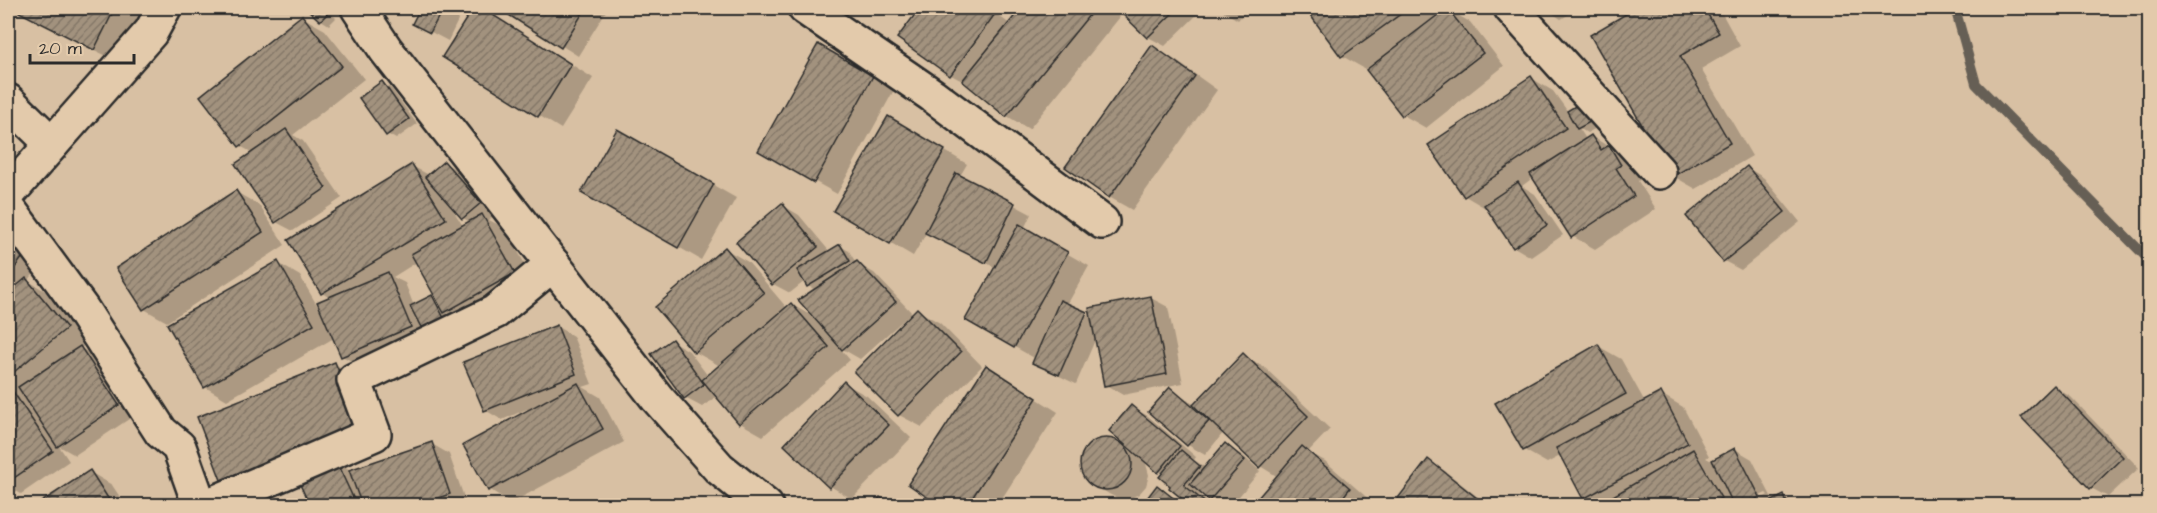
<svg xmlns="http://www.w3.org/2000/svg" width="2157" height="513" font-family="'Architects Daughter',sans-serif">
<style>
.shadow{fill:#0003;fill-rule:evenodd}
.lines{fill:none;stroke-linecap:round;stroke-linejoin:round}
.stream{stroke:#665f55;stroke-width:10}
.building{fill:url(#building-hatch);stroke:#2b2b2b;stroke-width:1.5}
.street-casing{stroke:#2b2b2b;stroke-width:38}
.street{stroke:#e3caab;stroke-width:33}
</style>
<defs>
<pattern id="building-hatch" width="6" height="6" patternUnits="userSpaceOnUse" patternTransform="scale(1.5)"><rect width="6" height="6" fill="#a2927e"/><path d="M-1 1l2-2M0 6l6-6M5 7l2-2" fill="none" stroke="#847767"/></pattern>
</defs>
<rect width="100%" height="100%" fill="#d8c0a3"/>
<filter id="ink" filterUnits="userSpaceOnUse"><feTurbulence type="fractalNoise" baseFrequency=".0167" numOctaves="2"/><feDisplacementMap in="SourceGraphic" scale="12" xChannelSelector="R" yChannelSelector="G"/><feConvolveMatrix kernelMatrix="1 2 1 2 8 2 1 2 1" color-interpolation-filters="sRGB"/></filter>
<g filter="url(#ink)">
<g class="shadow">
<path d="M8 8H16L8 19Z"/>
<path d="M23 8H143L117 61 43 25 21 12Z"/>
<path d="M309 8H326L336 18 329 25 321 20Z"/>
<path d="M400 8H464L448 41 414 23 420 10 412 17Z"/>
<path d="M475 8H480L498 18 593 78 561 129 444 57Z"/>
<path d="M509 8H608L578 56 507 11Z"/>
<path d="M866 8H878L874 12Z"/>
<path d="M922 8H988L1010 24 1023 8H1109L1120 17 1029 129 1007 116 968 84 951 75 899 38Z"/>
<path d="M1003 8H1019L1014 14Z"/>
<path d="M1119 8H1201L1203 9 1165 46 1148 37Z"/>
<path d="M1218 8H1249L1238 20Z"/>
<path d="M1307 8H1449L1447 9 1470 22 1504 66 1426 128 1403 115 1369 70 1383 59 1382 57 1365 69 1342 56Z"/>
<path d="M1544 8H1580L1561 19Z"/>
<path d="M1639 8H1719L1740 46 1701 69 1752 156 1696 189 1673 176 1592 35Z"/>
<path d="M302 17 325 30 364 79 293 135 303 141 342 198 293 231 276 222 253 153 240 146 202 96Z"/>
<path d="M818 47 894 90 837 194 760 151Z"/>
<path d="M1153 47 1175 60 1217 90 1132 210 1109 197Z"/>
<path d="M1531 78 1553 91 1568 112 1582 104 1600 126 1587 133 1579 128 1586 139 1591 136 1631 160 1643 178 1638 181 1656 209 1595 249 1572 236 1534 177 1522 186 1535 194 1563 235 1531 257 1514 247 1487 209 1465 196Z"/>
<path d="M382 83 391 88 417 124 396 139 387 134Z"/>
<path d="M889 118 967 164 960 176 1031 214 1024 229 1089 266 1067 305 1092 317 1151 298 1168 307 1183 383 1123 395 1106 385 1096 338 1076 384 1051 372 1034 362 1036 359 967 320 996 268 927 232 913 256 835 210Z"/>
<path d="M618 131 736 198 701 260 583 192Z"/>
<path d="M444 163 461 172 496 213 489 220 505 228 537 286 468 325 447 313 454 327 359 365 342 356 334 338 227 400 205 387 278 263 300 276 321 312 323 311 330 298 322 293 290 240 412 166 429 175ZM455 209 463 218 470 222 463 226 453 210ZM417 262 439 300 432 296 414 306 405 283 393 277Z"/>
<path d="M1748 168 1764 178 1800 222 1741 270 1724 261Z"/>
<path d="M236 192 259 205 285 245 167 322 144 309Z"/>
<path d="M782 205 799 215 830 252 840 246 849 251 856 263 874 273 913 314 917 310 940 323 982 366 922 427 899 415 911 317 909 315 860 359 839 347 850 360 763 436 740 423 717 396 702 407 685 398 672 341 689 351 708 376 720 366 695 352 657 307 725 249 748 262 787 308 791 304 815 318 816 290 808 286 805 281 790 293 773 284ZM699 379 707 383V387L697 381Z"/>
<path d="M8 234 47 257 28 281 49 293 88 342 81 348 97 358 135 415 75 455 59 446 69 461 21 494 8 486V326L17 318 8 307Z"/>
<path d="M556 326 573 336 592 384 583 387 600 397 624 442 511 503 489 489 528 411 527 409 502 420 485 410Z"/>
<path d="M1598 346 1621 359 1645 402 1661 394 1683 407 1709 456 1706 458 1712 461 1735 449 1752 459 1774 502 1783 497 1798 506H1748L1768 495 1766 493 1745 503V506H1597L1584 498 1562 455 1547 463 1524 450Z"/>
<path d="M1243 355 1265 368 1330 429 1308 452 1325 461 1372 502 1369 506H1253L1278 477 1260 466 1224 432 1205 455 1188 445 1150 412 1170 389 1195 405Z"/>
<path d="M335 364 357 377 382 437 245 492 222 479Z"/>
<path d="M987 367 1058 412 997 506H942Z"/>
<path d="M844 383 867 396 911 438 852 499 830 486Z"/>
<path d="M2054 387 2071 397 2139 468 2108 497 2091 488Z"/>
<path d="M1131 407 1148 416 1196 457 1194 460 1206 468 1225 445 1242 455 1260 471 1231 506H1220L1202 493 1200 496 1212 506H1193L1163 474 1145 460 1149 475 1146 486 1139 494 1129 499H1119L1109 494 1091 483 1084 475 1082 464 1084 453 1091 445 1101 440H1112L1133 452Z"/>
<path d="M432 444 449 454 466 503 459 506H312L335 461 352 471Z"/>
<path d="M1428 461 1445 471 1489 506H1394Z"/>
<path d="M90 472 112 485 126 506H38Z"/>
<path d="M1157 487 1174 497 1185 506H1143Z"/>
</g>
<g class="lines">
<path class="stream" d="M1955 8 1976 84 2150 261"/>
</g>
<g class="building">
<path d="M22 8H115L94 50 19 12Z"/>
<path d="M306 8H324L329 12 320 21Z"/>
<path d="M398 8H409L403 13Z"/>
<path d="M420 8H443L430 33 412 24Z"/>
<path d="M473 8H482L571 64 538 117 442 57Z"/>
<path d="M507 8H586L561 48 504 12Z"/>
<path d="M920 8H987L995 14 950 76 897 38Z"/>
<path d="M1021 8H1095L1006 117 962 81Z"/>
<path d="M1116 8H1178L1147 38Z"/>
<path d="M1305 8 1367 9 1409 8 1341 57Z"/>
<path d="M1447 8 1483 53 1402 116 1366 70Z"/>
<path d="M1636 8H1704L1719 33 1680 56 1730 143 1672 177 1590 35Z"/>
<path d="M302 15 342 66 239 147 200 96Z"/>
<path d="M818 44 873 76 814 183 758 151Z"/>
<path d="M1152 45 1195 76 1109 198 1065 167Z"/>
<path d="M1531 76 1566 128 1464 197 1428 145Z"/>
<path d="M382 81 409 119 386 136 359 98Z"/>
<path d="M1582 102 1592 121 1577 129 1567 111Z"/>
<path d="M888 116 945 150 890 244 833 211Z"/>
<path d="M286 129 326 188 275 223 235 164Z"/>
<path d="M617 129 714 184 678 248 581 193Z"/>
<path d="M1591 135 1601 150 1609 145 1621 165 1616 168 1634 196 1571 238 1530 174Z"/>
<path d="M444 161 481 203 462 219 425 177Z"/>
<path d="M412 164 446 219 321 294 288 240Z"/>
<path d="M1747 166 1785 212 1723 262 1686 216Z"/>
<path d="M956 173 1015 203 986 263 925 233Z"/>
<path d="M1518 182 1547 225 1513 248 1484 205Z"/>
<path d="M236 190 263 232 143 310 116 268Z"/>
<path d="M782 203 818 247 772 285 736 242Z"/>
<path d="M482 214 515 273 444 313 411 254Z"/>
<path d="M1019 224 1068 252 1014 348 965 320Z"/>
<path d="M8 231 31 246 8 277Z"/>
<path d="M840 244 850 261 807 287 797 270Z"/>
<path d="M725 247 764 293 694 353 655 307Z"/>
<path d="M278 261 314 324 204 388 167 324Z"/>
<path d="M857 261 896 302 842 350 798 300Z"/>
<path d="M388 272 411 327 341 357 317 302Z"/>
<path d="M26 278 67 328 8 377V324L15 318 8 309V293Z"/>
<path d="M432 295 446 322 424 333 410 306Z"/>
<path d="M1151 296 1167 374 1104 386 1089 308Z"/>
<path d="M1060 300 1087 312 1059 375 1032 363Z"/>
<path d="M791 303 829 347 739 424 702 380Z"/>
<path d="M917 308 961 352 898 416 854 372Z"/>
<path d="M557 325 576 374 484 411 463 362Z"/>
<path d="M672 339 704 384 684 399 651 354Z"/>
<path d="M1598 344 1626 394 1523 451 1495 403Z"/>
<path d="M80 346 119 405 57 447 18 387Z"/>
<path d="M1243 353 1308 416 1259 468 1193 405Z"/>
<path d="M335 362 360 424 221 480 197 417Z"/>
<path d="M986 365 1037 398 967 506H940L908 484Z"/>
<path d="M844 381 889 425 829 488 784 445Z"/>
<path d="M578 383 603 429 488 491 463 445Z"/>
<path d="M2054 385 2123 457 2090 489 2021 417Z"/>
<path d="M10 387 53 451 8 482V389Z"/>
<path d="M1170 387 1209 421 1187 446 1148 412Z"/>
<path d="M1661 392 1688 443 1583 499 1556 448Z"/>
<path d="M1131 405 1180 446 1158 473 1109 431Z"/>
<circle cx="1106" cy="464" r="26"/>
<path d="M432 442 450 494 415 506H362L349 470Z"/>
<path d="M1225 443 1245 460 1209 501 1190 484Z"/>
<path d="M1302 446 1350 488 1336 506H1251Z"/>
<path d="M1735 448 1760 497 1744 506H1734L1712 460Z"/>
<path d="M1693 449 1721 498 1707 506H1596Z"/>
<path d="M1181 450 1200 466 1184 485 1209 506H1191L1169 488 1170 486 1159 477Z"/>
<path d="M335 459 357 506H310L297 478Z"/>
<path d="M1428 459 1483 503 1481 506H1392Z"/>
<path d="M90 470 113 506H35Z"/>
<path d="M1157 485 1183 506H1141Z"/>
<path d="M1784 495 1788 506H1762Z"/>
<path d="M880 497 893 506H874Z"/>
</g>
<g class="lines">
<g class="street-casing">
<g id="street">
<path d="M358 8 386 50 657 398 719 468 766 506"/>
<path d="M805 8 932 95 1102 222"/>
<path d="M1511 8 1659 172"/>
<path d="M8 101 52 144"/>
<path d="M8 194 151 32 164 8"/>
<path d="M8 208 82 309 161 432 179 447 200 506"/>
<path d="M207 506 374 434 354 380 495 312 553 264"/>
</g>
</g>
<use href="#street" class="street"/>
</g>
</g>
<rect width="2157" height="513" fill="none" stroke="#e3caab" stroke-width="30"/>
<rect x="15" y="15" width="2127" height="483" fill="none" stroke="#2b2b2b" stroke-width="2" filter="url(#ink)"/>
<path d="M30 54v9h104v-9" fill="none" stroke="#2b2b2b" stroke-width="3"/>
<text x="39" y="54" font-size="18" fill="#2b2b2b" stroke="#e3caab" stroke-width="4.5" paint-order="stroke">20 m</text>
</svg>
